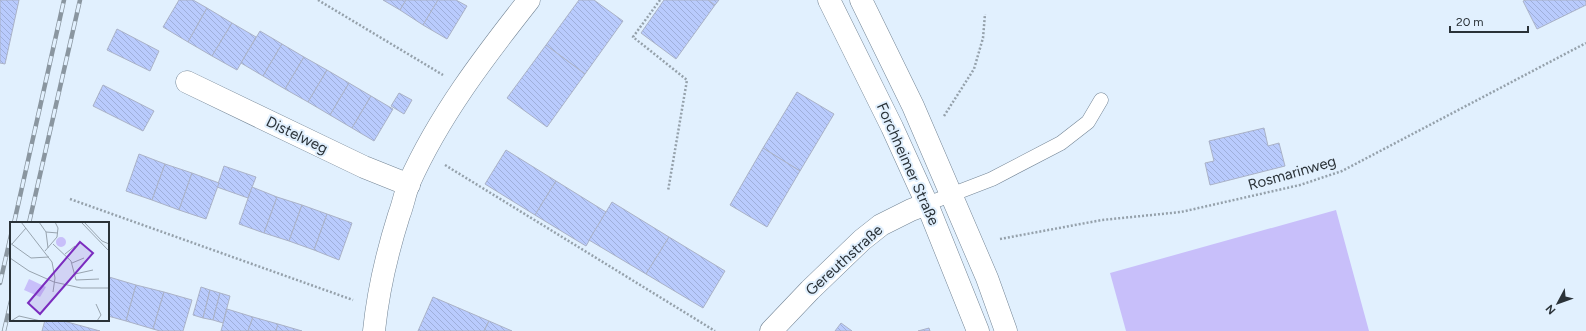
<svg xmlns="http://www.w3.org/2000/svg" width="1586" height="331" font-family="Figtree,sans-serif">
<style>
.green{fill:#c8bffa}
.building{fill:url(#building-back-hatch);stroke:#aab2c7}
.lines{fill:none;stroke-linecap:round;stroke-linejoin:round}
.lane-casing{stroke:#748595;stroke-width:15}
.street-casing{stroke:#748595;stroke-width:23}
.secondary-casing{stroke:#748595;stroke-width:23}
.path{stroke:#95a1ab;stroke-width:2.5;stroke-dasharray:2 2;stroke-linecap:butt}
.lane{stroke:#fff;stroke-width:14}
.street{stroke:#fff;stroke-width:22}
.secondary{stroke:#fff;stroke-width:22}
.rail-casing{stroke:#8a96a0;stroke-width:4.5}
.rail{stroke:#e1f0fe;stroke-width:3;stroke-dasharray:9;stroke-linecap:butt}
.labels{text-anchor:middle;stroke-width:4;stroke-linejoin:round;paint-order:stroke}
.street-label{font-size:15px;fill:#2a3238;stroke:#e1f0fe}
.inset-road{fill:none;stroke:#98a4af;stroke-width:1}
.view{fill:#7b2cbf;fill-opacity:0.15;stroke:#7b2cbf;stroke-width:2}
.inset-edge{fill:none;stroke:#2a3238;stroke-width:2}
</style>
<defs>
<pattern id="building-back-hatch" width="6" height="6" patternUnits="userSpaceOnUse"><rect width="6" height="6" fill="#b9cbfd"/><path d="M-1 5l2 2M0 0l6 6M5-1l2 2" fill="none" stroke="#9fafda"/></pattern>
</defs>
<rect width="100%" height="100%" fill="#e1f0fe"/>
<path class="green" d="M1336 210 1369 331H1126L1110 273Z"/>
<g class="building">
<path d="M0 0H19L5 64 0 63Z"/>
<path d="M179 0H193L207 8 188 42 163 27Z"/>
<path d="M383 0H406L400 10Z"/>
<path d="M406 0H438L423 25 400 10Z"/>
<path d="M438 0H456L467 6 447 39 423 25Z"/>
<path d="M579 0H594L623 21 585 74 546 45Z"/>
<path d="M664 0H708L715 5 676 59 641 33Z"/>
<path d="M708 0H719L715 5Z"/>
<path d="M1526 0H1586V5L1537 29 1523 1Z"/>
<path d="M207 8 232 23 212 56 188 42Z"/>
<path d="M232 23 256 37 237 70 212 56Z"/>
<path d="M117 29 159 51 150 71 107 50Z"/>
<path d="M260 31 282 44 263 76 241 63Z"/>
<path d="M282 44 304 57 285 89 263 76Z"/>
<path d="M546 45 585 74 547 127 507 98Z"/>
<path d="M304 57 327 70 308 102 285 89Z"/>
<path d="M327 70 349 83 330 115 308 102Z"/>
<path d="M349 83 371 96 352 128 330 115Z"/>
<path d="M103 85 154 111 143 131 93 106Z"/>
<path d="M797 92 834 114 800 171 763 148Z"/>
<path d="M399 93 412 100 404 114 391 106Z"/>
<path d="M371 96 393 109 374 141 352 128Z"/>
<path d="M1264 128 1268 146 1279 143 1285 166 1210 185 1205 163 1214 161 1209 141Z"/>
<path d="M763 148 800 171 767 227 730 205Z"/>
<path d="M506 150 556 181 535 215 485 184Z"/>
<path d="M139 154 165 164 152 200 126 191Z"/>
<path d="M165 164 192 173 179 210 152 200Z"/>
<path d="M224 166 256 177 248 198 217 187Z"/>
<path d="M192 173 219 183 206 219 179 210Z"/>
<path d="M556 181 606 212 586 246 535 215Z"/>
<path d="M252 187 277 197 264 233 239 224Z"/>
<path d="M277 197 302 205 289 241 264 233Z"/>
<path d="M612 202 669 237 646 274 589 240Z"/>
<path d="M302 205 327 214 314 250 289 241Z"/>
<path d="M327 214 352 223 339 260 314 250Z"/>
<path d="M669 237 725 271 703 308 646 274Z"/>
<path d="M109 277 136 285 126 321 108 316Z"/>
<path d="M136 285 164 292 153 329 126 321Z"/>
<path d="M201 287 210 290 203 318 193 315Z"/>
<path d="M210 290 220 293 213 320 203 318Z"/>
<path d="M164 292 192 300 183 331H160L153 329Z"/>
<path d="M220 293 230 296 223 323 213 320Z"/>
<path d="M433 297 489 321 484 331H418Z"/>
<path d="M227 309 253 317 248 331H221Z"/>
<path d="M253 317 278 324 276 331H248Z"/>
<path d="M45 320H60L100 331H42Z"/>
<path d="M489 321 512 331H484Z"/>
<path d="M841 323 852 331H835Z"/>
<path d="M278 324 302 331H276Z"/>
<path d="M929 328 930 331H918Z"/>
</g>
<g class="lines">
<g class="lane-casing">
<path id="lane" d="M927 204 992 179 1061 143 1088 122 1101 100"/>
</g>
<g class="street-casing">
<g id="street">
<path d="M187 82 364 167 409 185"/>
<path d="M374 331C378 291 387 253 399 215 403 205 405 193 409 183 439 116 484 57 529 0"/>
<path d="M771 331 810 290 862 240 881 225 911 210 927 204"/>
</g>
</g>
<g class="secondary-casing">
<g id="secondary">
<path d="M829 0 892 127 927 204 978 331"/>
<path d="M861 0 913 106 987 278 1006 331"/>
</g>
</g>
<g class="path">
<path d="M318 0 443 75"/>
<path d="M660 0 633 37 687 80 668 191"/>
<path d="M944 116 974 69 983 38 985 14"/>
<path d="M445 165 715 331"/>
<path d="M70 199 353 300"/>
<path d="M1000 239 1102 220 1181 212 1300 185 1342 171 1586 43"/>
</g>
<use href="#lane" class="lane"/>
<use href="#street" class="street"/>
<use href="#secondary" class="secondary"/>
<g class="rail-casing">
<g id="rail">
<path d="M14 223 64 0"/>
<path d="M29 223 80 0"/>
<path d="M0 283 11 235"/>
<path d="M4 331 11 301"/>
</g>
</g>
<use href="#rail" class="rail"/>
</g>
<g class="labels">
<g class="street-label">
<text transform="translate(297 135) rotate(26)" y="5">Distelweg</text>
<text transform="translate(908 164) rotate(66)" y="5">Forchheimer Straße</text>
<text transform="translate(1292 173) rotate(-16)" y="5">Rosmarinweg</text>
<text transform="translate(844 260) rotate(-42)" y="5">Gereuthstraße</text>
</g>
</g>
<g transform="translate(10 222)">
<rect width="99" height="99" fill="#e1f0fe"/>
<path d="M46 20a5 5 0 1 1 10 0a5 5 0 1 1-10 0ZM19 57 36 65 30 75 14 68Z" fill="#c8bffa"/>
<path class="inset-road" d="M11 0 42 40 45 56 43 70M29 0 36 10 48 11M71 0 99 29M74 0 92 19 99 22M36 10 38 26M0 21 21 36 39 35M2 22 16 6M43 22 61 39 66 58 89 57M35 29 47 15 48 6 45 0M55 32 65 24M0 36 19 49 44 60 71 66H99M62 41 74 36M65 52 83 48M86 82 91 93 87 99M1 99 9 94 31 99"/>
<path class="view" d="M70 20 83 31 30 92 18 81Z"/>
<rect width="99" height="99" class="inset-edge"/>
</g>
<g transform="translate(1558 303) rotate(229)" stroke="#e1f0fe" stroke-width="3" paint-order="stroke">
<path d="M0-3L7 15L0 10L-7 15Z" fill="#2a3238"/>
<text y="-6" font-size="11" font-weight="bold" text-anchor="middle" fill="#2a3238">N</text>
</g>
<path d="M1450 26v6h78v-6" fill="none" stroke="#2a3238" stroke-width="2"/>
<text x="1456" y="26" font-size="12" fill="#2a3238" stroke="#e1f0fe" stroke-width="3" paint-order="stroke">20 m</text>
</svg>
